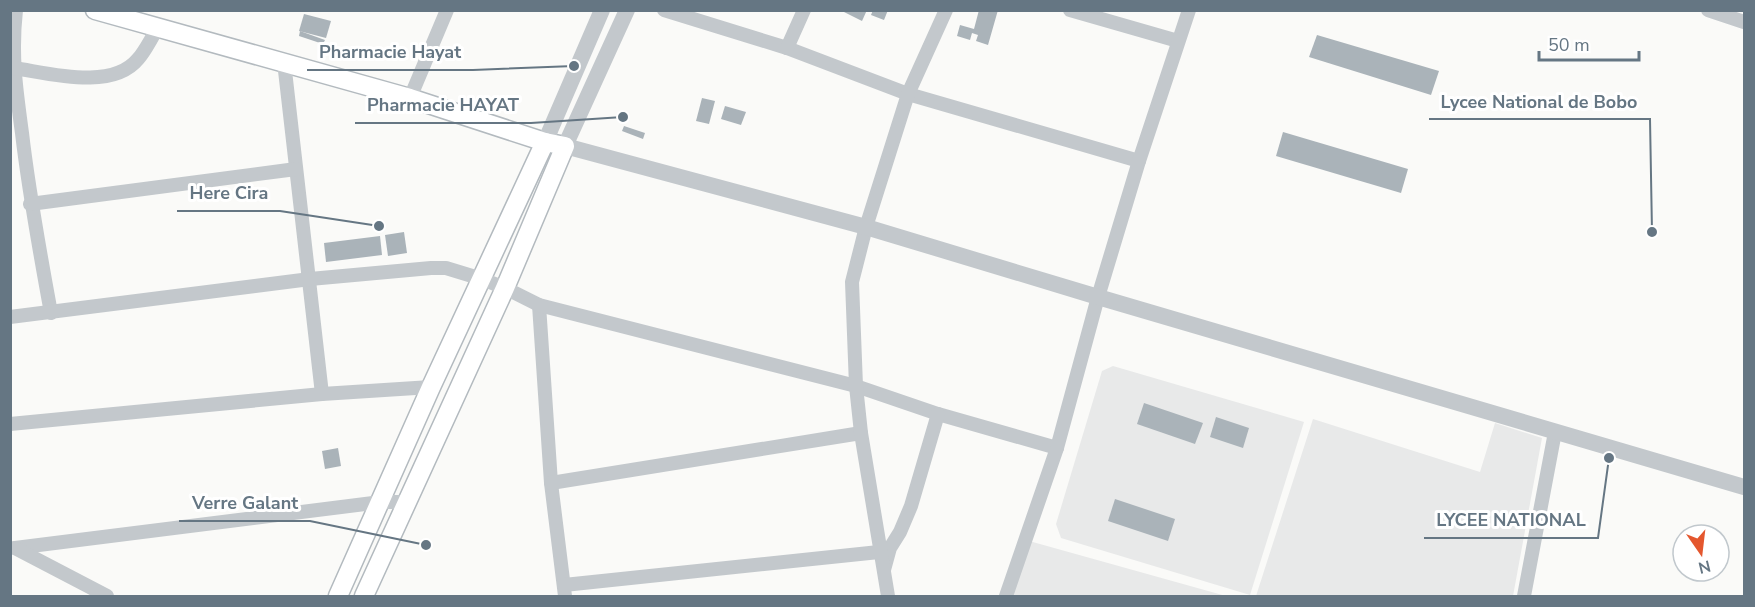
<svg xmlns="http://www.w3.org/2000/svg" width="1755" height="607" font-family="'Nunito Sans',sans-serif">
<style>
.built{fill:#e8e9e9}
.building{fill:#aab3b9}
.lines{fill:none;stroke-linecap:round;stroke-linejoin:round}
.secondary-casing{stroke:#b3babf;stroke-width:21}
.minor{stroke:#c3c8cc;stroke-width:14}
.tertiary{stroke:#c3c8cc;stroke-width:16}
.secondary{stroke:#fff;stroke-width:18}
.leader{fill:none;stroke:#657683;stroke-width:2}
.callout-dot{fill:#657683;stroke:#fff;stroke-width:2}
.callout-label{font-size:18px;text-anchor:middle;font-weight:bold;fill:#657683;stroke:#fff;stroke-width:6;stroke-linejoin:round;paint-order:stroke}
</style>
<rect width="100%" height="100%" fill="#fafaf8"/>
<g class="built">
<path d="M1113 366 1304 422 1250 595 1061 538 1056 524 1102 371Z"/>
<path d="M1313 419 1480 472 1495 423 1542 438 1513 596H1256Z"/>
<path d="M1022 539 1226 596H1004Z"/>
</g>
<g class="building">
<path d="M840 10H867L862 21Z"/>
<path d="M873 10H888L884 20 871 15Z"/>
<path d="M979 10H998L988 45 976 41 978 35 972 33 970 40 957 36 960 25 974 29Z"/>
<path d="M304 14 331 21 326 38 299 31Z"/>
<path d="M300 31 325 40 323 44 299 36Z"/>
<path d="M1317 35 1439 71 1431 95 1309 57Z"/>
<path d="M702 98 715 101 709 124 696 121Z"/>
<path d="M725 106 746 112 741 125 721 119Z"/>
<path d="M624 126 645 133 643 139 622 131Z"/>
<path d="M1283 132 1408 169 1401 193 1276 156Z"/>
<path d="M404 232 407 253 388 256 385 235Z"/>
<path d="M380 236 382 255 326 262 324 243Z"/>
<path d="M1144 403 1203 423 1195 444 1137 424Z"/>
<path d="M1216 417 1249 428 1243 448 1210 437Z"/>
<path d="M338 448 341 466 325 469 322 451Z"/>
<path d="M1115 499 1175 519 1168 541 1108 521Z"/>
</g>
<g class="lines">
<g class="secondary-casing">
<g id="secondary">
<path d="M95 10 410 98 545 142 565 146 505 288 364 596"/>
<path d="M338 596 431 387 545 142"/>
</g>
</g>
<g class="minor">
<path d="M16 10C11 55 16 89 22 133 29 194 40 253 51 313"/>
<path d="M664 10 787 48 908 94 1139 161"/>
<path d="M1070 10 1178 41"/>
<path d="M1708 10 1744 22"/>
<path d="M787 48 804 10"/>
<path d="M284 62 322 394"/>
<path d="M14 68C49 73 112 91 138 59 146 50 151 38 158 28"/>
<path d="M410 98 447 10"/>
<path d="M30 204 296 169"/>
<path d="M539 305 551 483 565 596"/>
<path d="M10 317 310 279 431 268H446L482 279 505 288 539 305 856 386 938 414 1057 448"/>
<path d="M10 424 322 394 431 387"/>
<path d="M551 483 861 433"/>
<path d="M15 548 381 502H408"/>
<path d="M15 548 107 596"/>
<path d="M884 570 890 548 900 532 911 506 938 414"/>
<path d="M564 585 879 552"/>
<path d="M888 596 861 433 856 386 852 282 866 227 908 94 946 10"/>
<path d="M1006 596 1057 448 1098 297 1139 161 1189 10"/>
<path d="M1524 596 1555 432"/>
</g>
<g class="tertiary">
<path d="M627 10 565 146 866 227 1098 297 1744 487"/>
<path d="M545 142 602 10"/>
</g>
<use href="#secondary" class="secondary"/>
</g>
<path class="leader" d="M574 66L473 70H307M1652 232L1650 119H1429M623 117L531 123H355M379 226L280 211H177M426 545L310 521H179M1609 458L1598 538H1424"/>
<g class="callout-dot">
<circle cx="574" cy="66" r="6"/>
<circle cx="1652" cy="232" r="6"/>
<circle cx="623" cy="117" r="6"/>
<circle cx="379" cy="226" r="6"/>
<circle cx="426" cy="545" r="6"/>
<circle cx="1609" cy="458" r="6"/>
</g>
<g class="callout-label">
<text x="390" y="58">Pharmacie Hayat</text>
<text x="1539" y="108">Lycee National de Bobo</text>
<text x="443" y="111">Pharmacie HAYAT</text>
<text x="229" y="199">Here Cira</text>
<text x="245" y="509">Verre Galant</text>
<text x="1511" y="526">LYCEE NATIONAL</text>
</g>
<rect width="1755" height="607" fill="none" stroke="#657683" stroke-width="24"/>
<g transform="translate(1701 553) rotate(166)"><circle r="28" fill="#ffffff" stroke="#c1c8cd" stroke-width="1.5"/>
<path d="M0-4.5L10 22L0 15L-10 22Z" fill="#e4572e"/>
<text y="-9" font-size="16" font-weight="bold" text-anchor="middle" fill="#657683">N</text>
</g>
<path d="M1539 51v9h100v-9" fill="none" stroke="#657683" stroke-width="3"/>
<text x="1548" y="51" font-size="18" fill="#657683" stroke="#ffffff" stroke-width="4.5" paint-order="stroke">50 m</text>
</svg>
